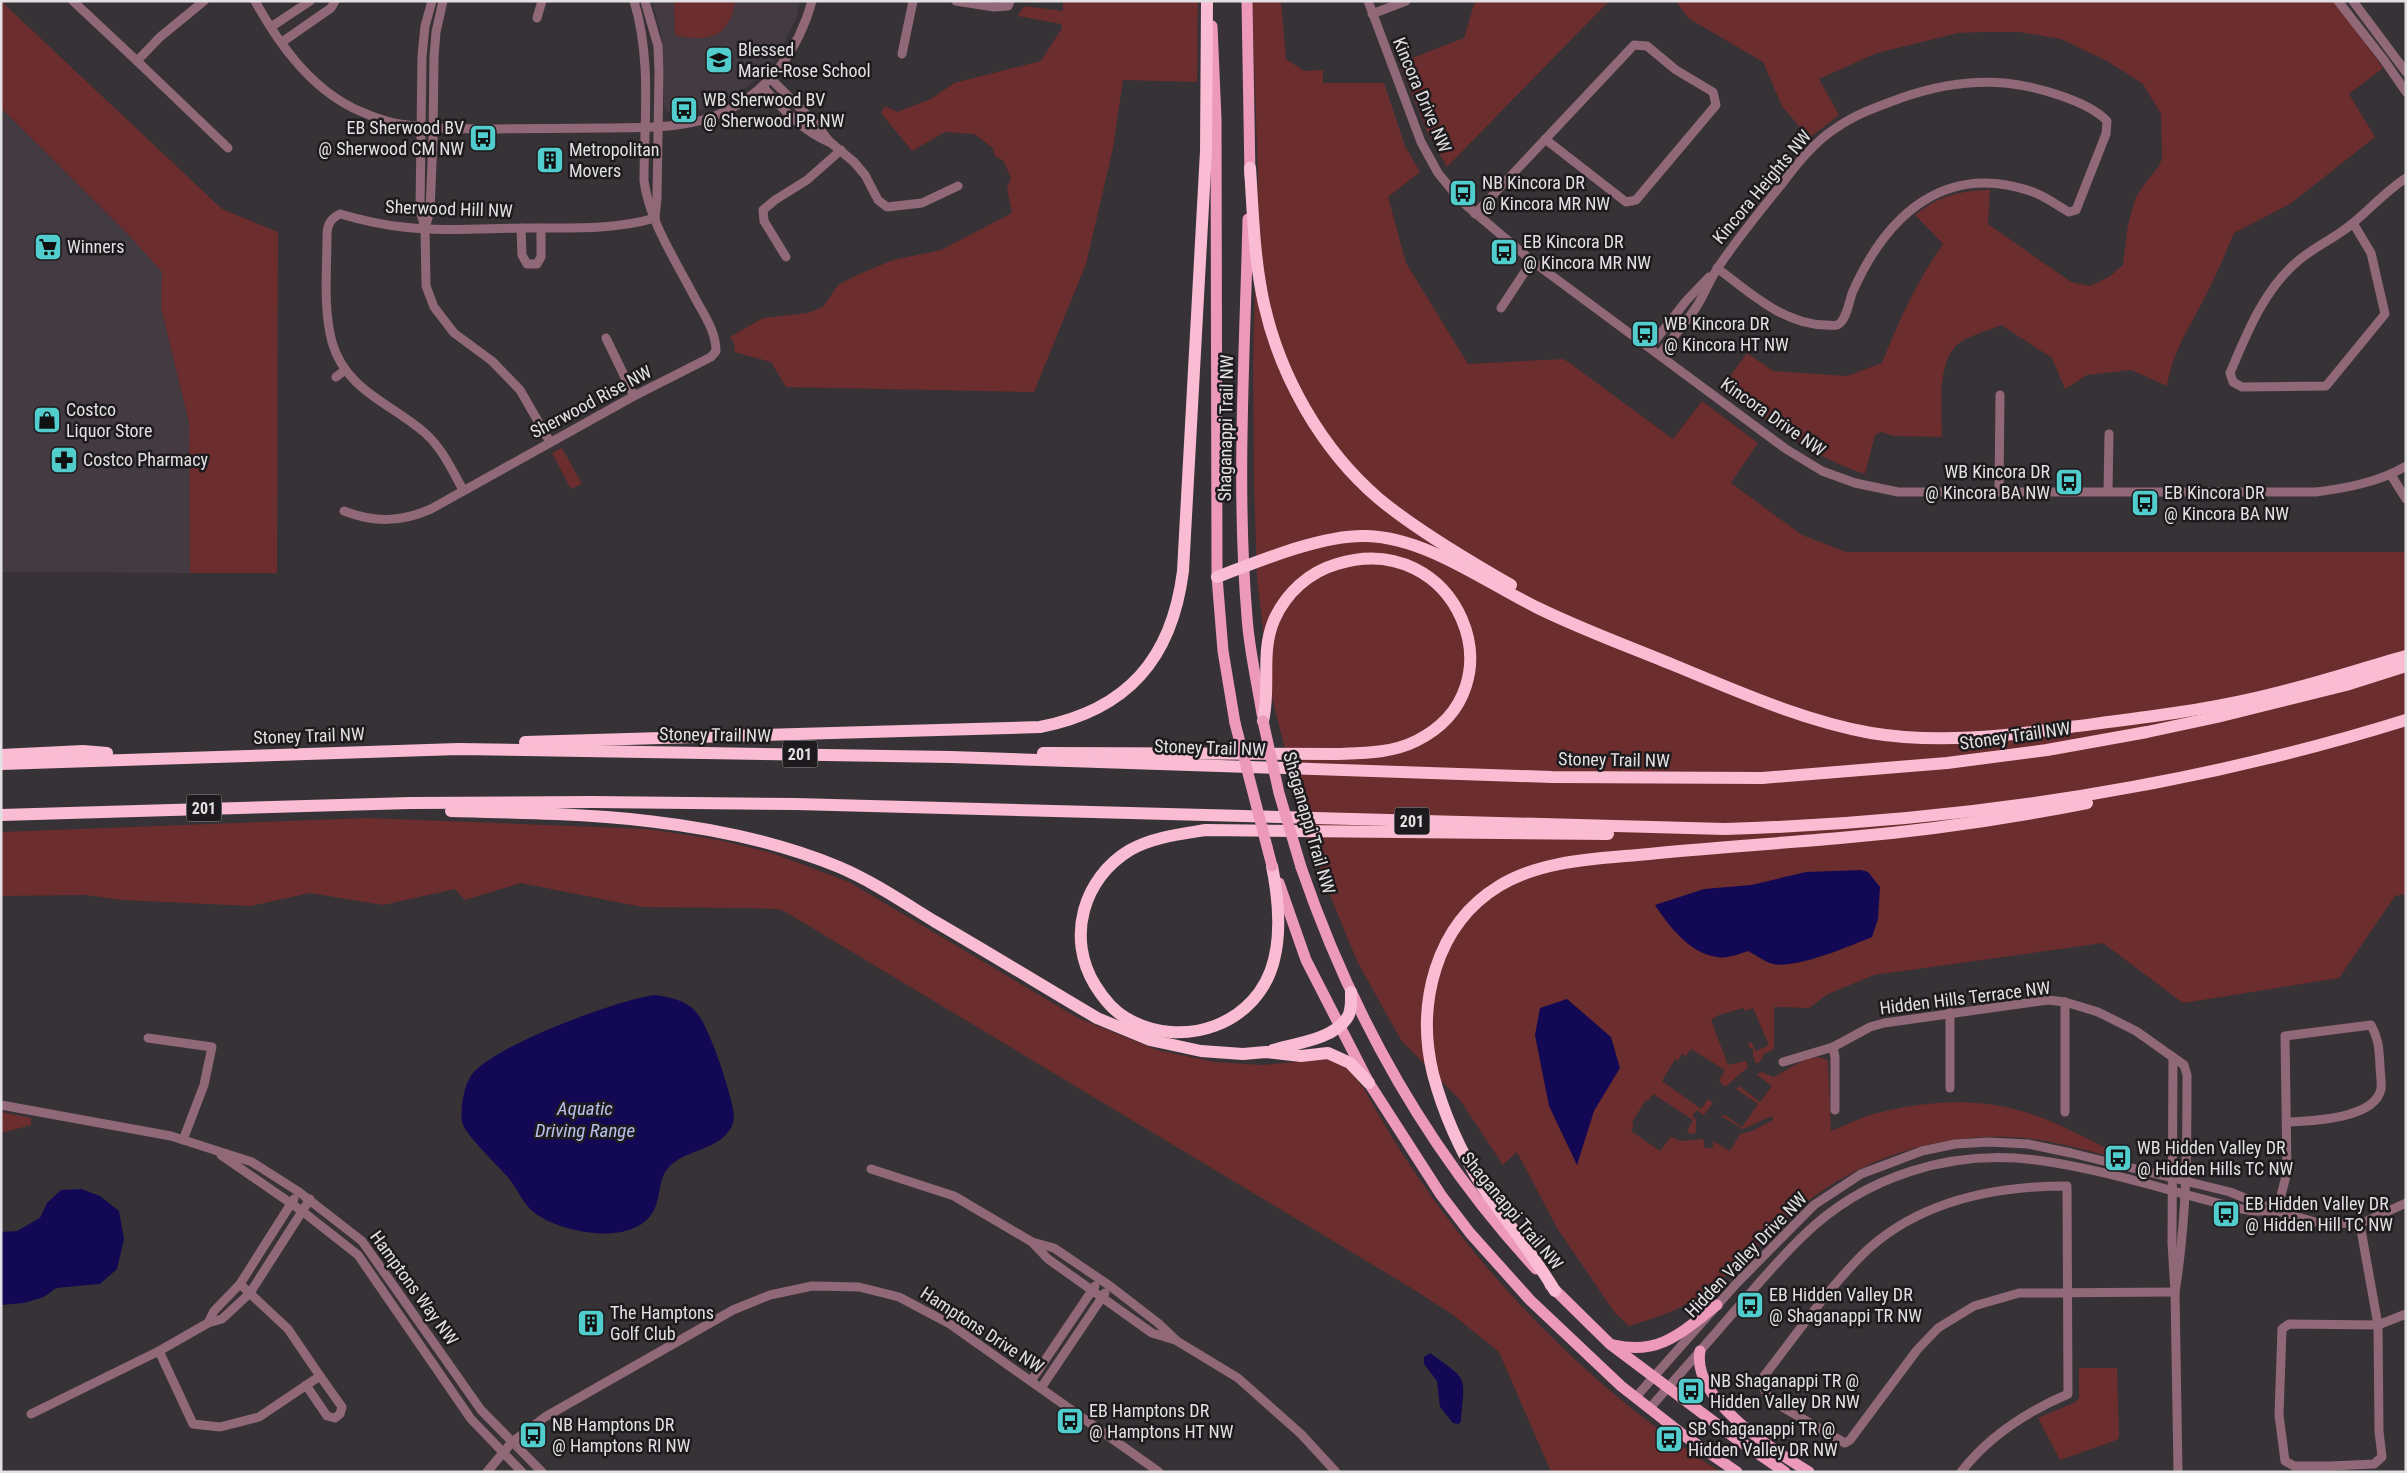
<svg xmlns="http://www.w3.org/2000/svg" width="2407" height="1473" font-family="'Roboto Condensed',sans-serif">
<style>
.built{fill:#433a42}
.green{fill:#6b2d2d}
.water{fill:#120854}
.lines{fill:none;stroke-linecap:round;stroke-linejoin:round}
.minor{stroke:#916877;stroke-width:9}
.major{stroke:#ed99b9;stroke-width:11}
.highway{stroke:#f9bcd2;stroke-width:12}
.major-bridge{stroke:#ed99b9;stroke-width:11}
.labels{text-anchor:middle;stroke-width:5;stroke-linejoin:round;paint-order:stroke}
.shield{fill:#1d1b1d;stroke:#a8a5a8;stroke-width:1}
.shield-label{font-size:16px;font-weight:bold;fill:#e3e0e3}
.poi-label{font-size:18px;fill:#e3e0e3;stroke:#1d1b1d;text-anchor:start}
.street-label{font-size:18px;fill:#e3e0e3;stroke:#1d1b1d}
.water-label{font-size:19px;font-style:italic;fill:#b8c1ed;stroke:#1d1b1d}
</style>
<rect width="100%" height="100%" fill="#373236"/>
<g class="built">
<path d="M652 1H800L796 18 779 53 759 78 731 98 717 106 678 116H672L664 107V72L661 34Z"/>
<path d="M1 108 128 234 163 272 161 308 189 422 190 573 1 572Z"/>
</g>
<g class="green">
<path d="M1 1 222 209 278 232 277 573H190L189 422 161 308 162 272 128 234 1 108Z"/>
<path d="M674 1H735C731 37 707 43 675 35Z"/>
<path d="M1063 1H1198L1197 82 1123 80 1113 148 1086 264 1034 392 786 387 771 362 734 352 735 345 730 337 763 318 808 313 823 307 838 285 857 275 893 260 941 250 1012 213 1007 188 1011 178 1003 160C995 157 994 156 993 148L974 134 945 132 912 151 881 113 885 106 897 112 931 99 954 83 1041 61 1062 28 1061 24 1018 16 1024 6 1063 11Z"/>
<path d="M1252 1H1281L1286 59 1304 71 1323 70V83H1384L1405 146 1420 172 1388 197 1406 263 1468 364 1564 359 1673 439 1702 401 1758 443 1731 483 1802 535 1846 552H2406V894L2395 896 2339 978 2183 1003 2103 943 1874 975 1828 994 1809 1008 1774 1007V1049L1764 1054 1760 1062 1756 1063 1753 1056V1048H1750L1748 1043 1751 1042 1756 1051 1769 1045 1753 1008 1745 1011 1743 1008 1719 1015 1711 1020 1728 1065 1746 1061 1748 1067 1725 1087 1719 1081 1725 1070 1691 1049 1686 1056 1682 1054 1678 1061 1675 1059 1662 1081 1701 1109 1708 1099 1713 1103 1703 1116 1698 1110 1692 1115 1696 1120V1133L1691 1134 1687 1131 1693 1120 1653 1094 1648 1101 1646 1100 1632 1122 1634 1125 1631 1131 1660 1151 1671 1137 1681 1141 1703 1139 1705 1148H1713V1141L1730 1151 1740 1134 1752 1131 1773 1120 1772 1116 1743 1129 1721 1116 1725 1115 1742 1127 1758 1104 1736 1089 1739 1086 1760 1102 1772 1086 1757 1075 1758 1073 1762 1072 1773 1077C1787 1072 1812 1048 1828 1061L1831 1131C1844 1126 1857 1119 1870 1115 1916 1102 1968 1097 2014 1109 2051 1118 2086 1138 2119 1155L2116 1158C2086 1150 2055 1141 2024 1138 1942 1130 1854 1159 1792 1214 1760 1242 1731 1276 1695 1299 1675 1312 1651 1319 1629 1326L1615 1313 1557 1228 1517 1152 1503 1165 1460 1100 1401 1040 1357 961 1309 844 1270 689 1257 578 1254 483 1253 363 1258 174Z"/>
<path d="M1475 1H1609L1447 167 1427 131 1399 63 1464 38Z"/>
<path d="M1676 1H2335L2383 68 2349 94 2375 137 2290 204 2234 233C2225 254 2216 276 2205 297 2190 326 2172 353 2167 386L2131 370 2087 375 2065 389 2052 358 2001 325C1990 330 1966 337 1958 344 1936 363 1942 411 1942 437L1894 436 1881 432 1875 435 1865 474C1811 457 1767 420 1722 387L1747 353 1773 371 1847 376 1882 363C1900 318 1916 283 1943 244L1915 215C1938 196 1962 190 1990 190L1988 224 2071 282 2090 286 2109 277 2123 265 2128 224 2136 197 2146 182 2159 166 2162 158 2161 114 2143 84 2107 61 2061 39 2019 32H1985L1958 33 1877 53 1819 79 1839 115 1809 138 1782 106 1763 62 1688 18Z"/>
<path d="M562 448 582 484 571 489 552 453Z"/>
<path d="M368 818 648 829 719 840 772 853 849 882 1078 1018 1157 1050 1215 1062 1262 1065 1329 1059 1338 1062 1350 1071 1363 1087C1445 1239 1574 1380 1721 1472H1551L1499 1352 1453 1315 1413 1289 784 911 777 909 744 908 642 907 521 883 465 900 455 889 383 905 310 893 251 906 122 900 86 895 1 896V832Z"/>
<path d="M1 1112 31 1118V1125L1 1133Z"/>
<path d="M2079 1368H2117L2119 1435 2118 1439 2114 1441 2060 1460 2038 1418 2076 1402 2079 1398Z"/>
</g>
<g class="water">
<path d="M1861 870 1868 872 1880 887 1878 919 1872 937C1850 946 1796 969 1773 964 1765 962 1756 955 1748 951 1739 954 1727 959 1717 957 1689 953 1669 926 1655 905L1704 889 1751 885 1806 872Z"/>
<path d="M654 995C670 997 686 1000 697 1013 709 1026 733 1098 734 1116 734 1121 732 1127 729 1131 716 1150 684 1150 668 1168 658 1179 661 1199 653 1212 632 1247 563 1233 536 1214 521 1203 517 1186 505 1174 496 1164 464 1133 462 1122 460 1108 464 1084 473 1073 498 1044 615 1001 654 995Z"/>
<path d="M1567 999 1611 1037 1620 1068 1594 1111 1577 1165 1549 1106 1535 1035 1540 1008Z"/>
<path d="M81 1189 100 1196 119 1211 124 1239 117 1269 100 1284 56 1288 44 1297 24 1303 1 1305V1232L17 1231 40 1218 47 1203 61 1190Z"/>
<path d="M1430 1353C1469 1381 1465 1375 1461 1421L1459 1424 1453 1423 1440 1407 1437 1381 1424 1364V1357Z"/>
</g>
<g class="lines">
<g class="minor">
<path d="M73 1 137 61 160 37 204 1"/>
<path d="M255 1C279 44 309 86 353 108 370 116 388 123 407 125 436 130 465 128 494 129 531 129 567 128 604 128 645 127 688 130 726 111 770 90 799 48 812 1"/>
<path d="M443 1 436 32 434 57 433 139 430 211 425 228 426 286 434 307 454 333 492 361 520 390 550 442"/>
<path d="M645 1 658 46 659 72 657 198 655 218"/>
<path d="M956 1 994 7 1008 6 1010 1"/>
<path d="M1368 1 1421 142 1438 173 1460 200 1532 261 1786 449 1822 471 1855 483 1898 492H2316C2347 488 2379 482 2406 466"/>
<path d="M2338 1 2384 60 2406 92"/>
<path d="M2353 1 2406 72"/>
<path d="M1372 14 1406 1"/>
<path d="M537 18 542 1"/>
<path d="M271 27 310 1"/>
<path d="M282 42 331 8 335 1"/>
<path d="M902 54 913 1"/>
<path d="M137 61 228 148"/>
<path d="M771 79 815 123 830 142 854 162 865 175 878 200 887 207 922 203 958 186"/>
<path d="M763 87C783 109 801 130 829 142"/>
<path d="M1475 214 1634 45 1647 46 1676 70 1713 92 1716 105 1636 200 1626 202 1545 139"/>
<path d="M2353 223 2371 253 2385 314 2326 386 2242 387 2233 382 2230 373C2247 333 2264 289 2299 260 2316 246 2337 237 2353 223 2371 208 2386 191 2406 178"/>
<path d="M425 228 420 210 422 56 425 26 432 1"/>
<path d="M521 228 522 255 527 264H537L541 257V228"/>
<path d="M786 257 764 221 763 210 775 200 807 180 841 150"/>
<path d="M1501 308 1532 261"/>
<path d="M606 338 634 396"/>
<path d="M1650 347 1686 301 1709 277"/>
<path d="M1660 354C1672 338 1686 323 1697 306 1705 293 1710 279 1719 266 1738 238 1759 212 1781 185 1796 165 1814 142 1836 128 1856 114 1879 106 1901 98 1935 86 1970 80 2005 83 2034 86 2087 100 2107 121L2106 134 2076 210 2069 212C2058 206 2045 196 2033 192 1945 161 1887 215 1853 291 1849 300 1847 321 1837 325 1835 326 1829 325 1826 325 1784 325 1749 292 1717 268"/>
<path d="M336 377 345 370"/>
<path d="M2391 475 2406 499"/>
<path d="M463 490C452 470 442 448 425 433 391 403 346 391 332 342 323 308 327 271 327 236 327 225 330 219 340 214 361 220 382 225 403 227 444 232 488 228 530 228 572 228 614 230 655 218"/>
<path d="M2108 491 2109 434"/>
<path d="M1999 492 2000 395"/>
<path d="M344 511C375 523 401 522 431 509L634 396 711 357 716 351C716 331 704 315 695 298 676 261 650 223 644 181 644 121 652 60 634 1"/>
<path d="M2065 1002V1112"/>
<path d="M1950 1012V1088"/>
<path d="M148 1038 212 1047 204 1085 183 1140"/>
<path d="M1833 1047 1835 1057V1110"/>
<path d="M2173 1057 2172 1243 2175 1292 2178 1472"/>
<path d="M1783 1062 1833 1047 1870 1027 1884 1023 2048 1000 2065 1002 2098 1012 2136 1031 2184 1065 2187 1075C2187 1150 2187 1218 2175 1292"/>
<path d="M1 1105 171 1136 252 1162 299 1192 362 1241 481 1410 542 1472"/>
<path d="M221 1155 302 1211 358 1255 471 1419 522 1472"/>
<path d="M871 1169 954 1196 1032 1242 1054 1248 1110 1286 1158 1323 1177 1341 1238 1378 1301 1434 1336 1472"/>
<path d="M2277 1211 2287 1172 2285 1036 2371 1025C2379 1039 2379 1050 2380 1066 2380 1073 2382 1082 2381 1089 2375 1119 2311 1121 2288 1122"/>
<path d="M2360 1224 2378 1325 2379 1431 2382 1457 2374 1464 2330 1466H2294L2285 1461 2279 1415 2282 1329 2289 1324 2378 1325 2406 1314"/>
<path d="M1032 1242 1048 1259 1152 1333 1175 1340"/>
<path d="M240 1284 288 1329 320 1376 259 1417 220 1427 193 1424 159 1351 208 1323 222 1319 250 1293 310 1199"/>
<path d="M208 1323 214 1311 240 1284 294 1199"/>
<path d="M1031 1381 1095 1286"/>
<path d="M306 1385 327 1416 335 1418 340 1414 342 1407 320 1376"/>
<path d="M1041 1388 1105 1293"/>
<path d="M1635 1398 1736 1284 1814 1205 1861 1174 1922 1151 1955 1144 1988 1142 2028 1144 2071 1153 2230 1192 2277 1211 2315 1222 2360 1224 2406 1203"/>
<path d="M1649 1409C1679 1375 1709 1341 1739 1306 1759 1283 1780 1258 1803 1236 1864 1176 1951 1149 2036 1160 2105 1169 2174 1193 2242 1209L2254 1211H2274"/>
<path d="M31 1414 159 1351"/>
<path d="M487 1472 512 1442 545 1417 733 1310 770 1295 812 1286 859 1287 899 1297 950 1324 1159 1472"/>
<path d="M1961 1472C1989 1436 2026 1412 2068 1394L2067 1186C1994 1186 1918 1201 1863 1254 1826 1291 1796 1335 1764 1376V1389L1770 1400 1845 1443 1850 1440 1917 1350 1938 1328 1974 1306 2019 1293 2175 1292"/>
</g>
<g class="major">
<path d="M1247 1 1250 176"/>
<path d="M1212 26 1216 119 1217 577 1223 651 1235 723"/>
<path d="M1248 219C1245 351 1236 485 1247 617 1249 649 1257 682 1262 714"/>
<path d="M1301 867C1352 1016 1429 1153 1536 1269"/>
<path d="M1279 883 1306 960 1369 1083 1441 1195 1470 1233 1530 1300 1621 1386 1686 1437 1737 1472"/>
<path d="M1550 1285 1610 1344 1738 1440 1785 1472"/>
<path d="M1614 1345C1660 1356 1683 1331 1717 1305"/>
<path d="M1700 1351C1691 1399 1773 1450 1809 1472"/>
</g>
<g class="highway">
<path d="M1250 168C1253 213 1254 259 1264 304 1280 376 1321 449 1378 498 1415 529 1469 561 1511 585"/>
<path d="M1217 577C1259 561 1323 534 1367 536 1427 538 1485 582 1538 608 1583 630 1630 647 1676 666 1739 692 1804 721 1871 733 1937 744 2005 736 2070 727 2132 719 2194 712 2255 698 2306 687 2356 670 2406 656"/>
<path d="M525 742 1040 727C1128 710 1172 658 1183 571L1206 151 1207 1"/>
<path d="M1043 753 1338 754C1365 753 1392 753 1416 741 1524 688 1456 527 1337 564 1309 572 1286 593 1274 620 1260 653 1271 687 1263 721"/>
<path d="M1 755 83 751 107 753"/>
<path d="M1 764 458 749 951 757 1552 777 1762 778 1947 763 2047 750 2147 732 2217 717 2346 685 2406 666"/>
<path d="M451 811C583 814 715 816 839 867 872 881 903 902 934 921 989 953 1043 986 1097 1018L1150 1040 1201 1051 1243 1054 1266 1052 1301 1056 1328 1053 1350 1063 1369 1083"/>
<path d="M1 815 410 803 592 802 796 804 1725 829C1955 822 2185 789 2406 720"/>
<path d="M1272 866C1278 896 1282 929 1274 960 1258 1025 1182 1051 1126 1018 1112 1010 1103 998 1095 985 1066 938 1083 878 1130 850 1153 837 1181 834 1206 830L1608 834"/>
<path d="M1273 1050C1296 1043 1332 1040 1347 1018 1352 1011 1351 1001 1351 992"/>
<path d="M1555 1291C1533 1254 1506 1221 1482 1186 1461 1152 1443 1112 1433 1074 1416 1005 1435 925 1499 886 1540 861 1592 859 1638 855 1705 848 1772 844 1840 838 1923 831 2006 819 2087 803"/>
</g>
<g class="major-bridge">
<path d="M1263 721 1279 793 1301 867"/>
<path d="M1235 723 1272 866"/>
</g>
</g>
<defs>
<g id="school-square" transform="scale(1.4375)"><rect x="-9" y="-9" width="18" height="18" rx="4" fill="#52cdcd" stroke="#1d1b1d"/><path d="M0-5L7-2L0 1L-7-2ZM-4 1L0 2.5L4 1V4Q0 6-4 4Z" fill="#111"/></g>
<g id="bus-square" transform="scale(1.4375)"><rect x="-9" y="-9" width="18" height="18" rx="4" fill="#52cdcd" stroke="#1d1b1d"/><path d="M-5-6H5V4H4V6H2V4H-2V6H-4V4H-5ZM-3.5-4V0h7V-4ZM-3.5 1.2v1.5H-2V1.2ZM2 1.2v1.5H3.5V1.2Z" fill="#111"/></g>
<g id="building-square" transform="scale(1.4375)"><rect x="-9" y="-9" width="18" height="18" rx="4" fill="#52cdcd" stroke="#1d1b1d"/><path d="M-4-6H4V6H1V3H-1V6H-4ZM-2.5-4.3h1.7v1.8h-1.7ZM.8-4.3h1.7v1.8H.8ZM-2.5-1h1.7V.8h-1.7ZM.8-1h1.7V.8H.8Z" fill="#111"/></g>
<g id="supermarket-square" transform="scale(1.4375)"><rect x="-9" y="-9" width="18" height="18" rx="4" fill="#52cdcd" stroke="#1d1b1d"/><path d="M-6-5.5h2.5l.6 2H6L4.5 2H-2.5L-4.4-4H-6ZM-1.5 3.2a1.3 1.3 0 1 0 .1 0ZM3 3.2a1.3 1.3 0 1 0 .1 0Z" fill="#111"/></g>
<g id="shop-square" transform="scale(1.4375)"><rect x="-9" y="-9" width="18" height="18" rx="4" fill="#52cdcd" stroke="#1d1b1d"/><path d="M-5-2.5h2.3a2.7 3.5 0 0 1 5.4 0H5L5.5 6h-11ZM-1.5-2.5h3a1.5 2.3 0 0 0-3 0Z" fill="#111"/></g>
<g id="pharmacy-square" transform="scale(1.4375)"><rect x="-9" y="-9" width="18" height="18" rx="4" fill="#52cdcd" stroke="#1d1b1d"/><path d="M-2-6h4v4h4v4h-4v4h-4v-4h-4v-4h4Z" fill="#111"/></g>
</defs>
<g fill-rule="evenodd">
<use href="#school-square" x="719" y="60"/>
<use href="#bus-square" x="684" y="110"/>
<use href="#bus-square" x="483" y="138"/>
<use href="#building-square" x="550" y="160"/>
<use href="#bus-square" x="1463" y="193"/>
<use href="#supermarket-square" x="48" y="247"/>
<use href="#bus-square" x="1504" y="252"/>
<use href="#bus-square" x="1645" y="334"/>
<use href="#shop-square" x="47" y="420"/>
<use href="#pharmacy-square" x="64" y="460"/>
<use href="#bus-square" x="2069" y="482"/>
<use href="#bus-square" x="2145" y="503"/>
<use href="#bus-square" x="2118" y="1158"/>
<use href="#bus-square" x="2226" y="1214"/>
<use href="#bus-square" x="1750" y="1305"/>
<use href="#building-square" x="591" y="1323"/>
<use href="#bus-square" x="1691" y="1391"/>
<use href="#bus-square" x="1070" y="1421"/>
<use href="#bus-square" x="533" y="1435"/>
<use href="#bus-square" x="1669" y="1439"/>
</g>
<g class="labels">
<g class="shield">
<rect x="782.5" y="740.5" width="35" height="27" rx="4"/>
<rect x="186.5" y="794.5" width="35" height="27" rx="4"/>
<rect x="1394.5" y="807.5" width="35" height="27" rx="4"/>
</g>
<g class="shield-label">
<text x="800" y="760">201</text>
<text x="204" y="814">201</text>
<text x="1412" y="827">201</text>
</g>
<g class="poi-label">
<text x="738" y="56">Blessed<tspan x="738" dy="21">Marie-Rose School</tspan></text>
<text x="703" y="106">WB Sherwood BV<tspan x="703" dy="21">@ Sherwood PR NW</tspan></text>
<text x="464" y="134" text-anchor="end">EB Sherwood BV<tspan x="464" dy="21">@ Sherwood CM NW</tspan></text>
<text x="569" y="156">Metropolitan<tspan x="569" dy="21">Movers</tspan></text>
<text x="1482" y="189">NB Kincora DR<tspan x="1482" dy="21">@ Kincora MR NW</tspan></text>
<text x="1523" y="248">EB Kincora DR<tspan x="1523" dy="21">@ Kincora MR NW</tspan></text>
<text x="67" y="253">Winners</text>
<text x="1664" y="330">WB Kincora DR<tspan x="1664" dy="21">@ Kincora HT NW</tspan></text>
<text x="66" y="416">Costco<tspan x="66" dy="21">Liquor Store</tspan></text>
<text x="83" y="466">Costco Pharmacy</text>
<text x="2050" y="478" text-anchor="end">WB Kincora DR<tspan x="2050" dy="21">@ Kincora BA NW</tspan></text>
<text x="2164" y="499">EB Kincora DR<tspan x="2164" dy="21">@ Kincora BA NW</tspan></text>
<text x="2137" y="1154">WB Hidden Valley DR<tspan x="2137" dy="21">@ Hidden Hills TC NW</tspan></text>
<text x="2245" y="1210">EB Hidden Valley DR<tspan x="2245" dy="21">@ Hidden Hill TC NW</tspan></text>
<text x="1769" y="1301">EB Hidden Valley DR<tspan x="1769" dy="21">@ Shaganappi TR NW</tspan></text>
<text x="610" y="1319">The Hamptons<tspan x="610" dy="21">Golf Club</tspan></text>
<text x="1710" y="1387">NB Shaganappi TR @<tspan x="1710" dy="21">Hidden Valley DR NW</tspan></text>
<text x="1089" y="1417">EB Hamptons DR<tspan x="1089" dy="21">@ Hamptons HT NW</tspan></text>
<text x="552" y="1431">NB Hamptons DR<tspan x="552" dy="21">@ Hamptons RI NW</tspan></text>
<text x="1688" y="1435">SB Shaganappi TR @<tspan x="1688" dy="21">Hidden Valley DR NW</tspan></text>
</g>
<g class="street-label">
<text transform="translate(1422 95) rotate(67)" y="6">Kincora Drive NW</text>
<text transform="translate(1762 187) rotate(-50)" y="6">Kincora Heights NW</text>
<text transform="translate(449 209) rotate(2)" y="6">Sherwood Hill NW</text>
<text transform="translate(591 402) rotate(-28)" y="6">Sherwood Rise NW</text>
<text transform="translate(1773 417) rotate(35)" y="6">Kincora Drive NW</text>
<text transform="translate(1226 428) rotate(-89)" y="6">Shaganappi Trail NW</text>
<text transform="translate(715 735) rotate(1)" y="6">Stoney Trail NW</text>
<text transform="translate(309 736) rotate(-2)" y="6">Stoney Trail NW</text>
<text transform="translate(2015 736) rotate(-8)" y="6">Stoney Trail NW</text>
<text transform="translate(1210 748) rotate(2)" y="6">Stoney Trail NW</text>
<text transform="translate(1614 760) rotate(1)" y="6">Stoney Trail NW</text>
<text transform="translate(1309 823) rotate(74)" y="6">Shaganappi Trail NW</text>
<text transform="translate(1965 998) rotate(-7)" y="6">Hidden Hills Terrace NW</text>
<text transform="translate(1512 1211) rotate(50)" y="6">Shaganappi Trail NW</text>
<text transform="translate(1746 1255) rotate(-46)" y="6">Hidden Valley Drive NW</text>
<text transform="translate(414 1288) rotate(54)" y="6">Hamptons Way NW</text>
<text transform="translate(982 1330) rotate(33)" y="6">Hamptons Drive NW</text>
</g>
<g class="water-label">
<text x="585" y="1115">Aquatic<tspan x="585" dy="22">Driving Range</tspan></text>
</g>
</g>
<rect width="2407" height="1473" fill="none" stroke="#e3e0e3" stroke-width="5"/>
</svg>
